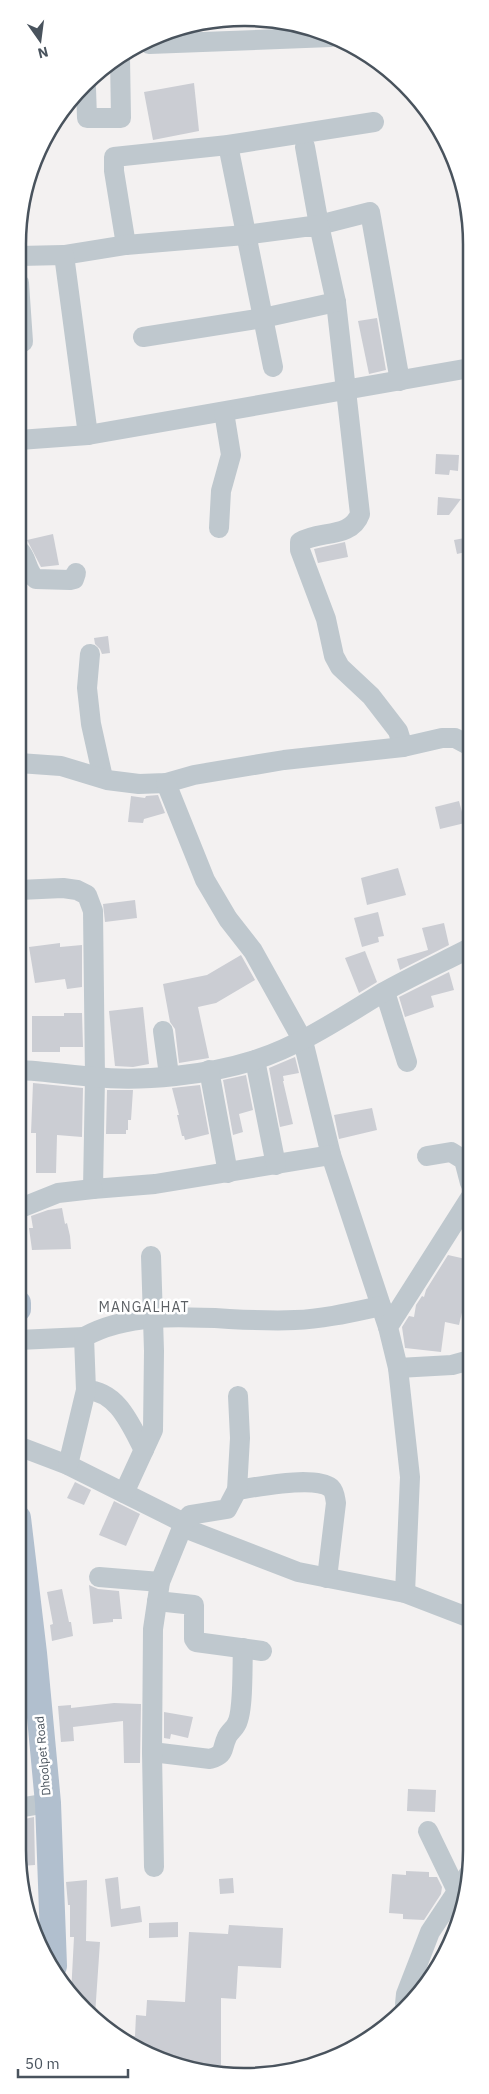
<svg xmlns="http://www.w3.org/2000/svg" width="489" height="2094" font-family="'IBM Plex Sans',sans-serif">
<style>
.building{fill:#cbcdd3}
.lines{fill:none;stroke-linecap:round;stroke-linejoin:round}
.minor{stroke:#bfc8ce;stroke-width:20}
.major{stroke:#b1bfce;stroke-width:26}
.labels{text-anchor:middle;stroke-width:5;stroke-linejoin:round;paint-order:stroke}
.street-label{font-size:12px;fill:#49535d;stroke:#fff}
.neighbourhood-label{font-size:14px;letter-spacing:1px;fill:#5d6165;stroke:#fff}
.rim{fill:none;stroke:#49535d;stroke-width:2.5}
</style>
<rect width="100%" height="100%" fill="#f3f1f1"/>
<g class="building">
<path d="M194 83 199 131 153 140 144 92Z"/>
<path d="M377 318 386 370 369 374 358 321Z"/>
<path d="M436 454 459 455 458 471 450 470 449 475 435 474Z"/>
<path d="M438 497 461 499 449 515H437Z"/>
<path d="M53 534 59 565 41 567 27 540Z"/>
<path d="M470 537V551L457 554 454 540Z"/>
<path d="M345 542 348 557 318 563 314 549Z"/>
<path d="M108 636 110 653 102 654 100 649 95 644 94 638Z"/>
<path d="M158 795 165 813 144 819 143 823 128 822 131 796 145 798 146 796Z"/>
<path d="M459 801 465 823 440 829 435 807Z"/>
<path d="M398 868 406 895 367 905 361 878Z"/>
<path d="M135 900 137 918 105 922 103 904Z"/>
<path d="M378 912 384 936 378 937 379 942 362 947 354 918Z"/>
<path d="M444 923 449 945 400 970 397 959 428 950 422 928Z"/>
<path d="M60 943V947L82 945V987L67 989 65 979 35 983 29 947Z"/>
<path d="M365 951 377 982 359 993 345 958Z"/>
<path d="M241 955 255 980 216 1003 198 1007 209 1058 179 1063 175 1029 170 1022 163 984 207 975Z"/>
<path d="M449 972 454 990 431 996 434 1007 405 1017 399 997Z"/>
<path d="M143 1007 149 1064 133 1067 115 1066 109 1011Z"/>
<path d="M64 1013H82L83 1047H60V1052H32V1016H64Z"/>
<path d="M295 1057 299 1073 283 1076 284 1081H283L293 1124 280 1127 269 1068Z"/>
<path d="M246 1075 253 1110 239 1114 243 1132 233 1135 223 1080Z"/>
<path d="M33 1083 83 1088 82 1137 57 1135 56 1173H36V1133H31Z"/>
<path d="M200 1085 209 1134 185 1140 184 1136H182L177 1115H179L172 1088Z"/>
<path d="M107 1090H133L131 1120H128V1130H126V1134H106Z"/>
<path d="M372 1108 377 1130 339 1139 334 1115Z"/>
<path d="M62 1208 65 1224 67 1223 70 1236 71 1249 32 1250 29 1228H33L31 1216 48 1210Z"/>
<path d="M448 1255 470 1260V1304H464L459 1325 445 1322 441 1352 405 1348 402 1327 409 1316 414 1317 416 1305 422 1296 424 1297 426 1290Z"/>
<path d="M75 1482 91 1490 84 1505 67 1498Z"/>
<path d="M114 1501 140 1514 126 1546 99 1535Z"/>
<path d="M89 1585 98 1589 119 1591 122 1619H113V1622L93 1624Z"/>
<path d="M62 1589 69 1622H71L73 1636 52 1641 50 1625 53 1624 47 1592Z"/>
<path d="M20 1661 24 1709 18 1710V1662Z"/>
<path d="M114 1703 141 1704 140 1763H124L123 1721 73 1727 74 1741 61 1742 58 1706 71 1705V1708Z"/>
<path d="M164 1712 193 1717 188 1738 171 1734 170 1739 164 1738Z"/>
<path d="M408 1789 436 1790 435 1812 407 1811Z"/>
<path d="M34 1817 35 1865 21 1866 18 1850V1846H23L20 1820Z"/>
<path d="M406 1871 429 1872V1877H437L442 1887 441 1894 424 1920 403 1919V1914L389 1913 392 1874 406 1875Z"/>
<path d="M118 1877 121 1909 140 1906 142 1922 111 1927 105 1879Z"/>
<path d="M233 1878 234 1893 220 1894 219 1879Z"/>
<path d="M87 1880 86 1941 100 1942 95 2015 74 1999 71 1994 74 1937H70V1905H68L66 1882Z"/>
<path d="M178 1922V1937L149 1938V1923Z"/>
<path d="M229 1925 283 1928 281 1968 238 1966 236 1999 221 1998V2065H188L144 2053 121 2036H135L136 2015 146 2016 147 2000 185 2002 189 1932 228 1934Z"/>
</g>
<g class="lines">
<g class="minor">
<path d="M149 44 331 37"/>
<path d="M86 88 87 118H121L120 58"/>
<path d="M228 145 273 367"/>
<path d="M305 147 319 225 370 212 400 381"/>
<path d="M469 212 470 218"/>
<path d="M126 245 114 171V157L228 145 374 122"/>
<path d="M64 255 126 245 245 235 319 225 336 302 360 514C351 539 319 530 300 542V550L326 619 334 656 340 667 371 696 398 731 403 747"/>
<path d="M19 256 64 255 88 435"/>
<path d="M19 283 23 342"/>
<path d="M143 337 263 318 336 302"/>
<path d="M19 440 88 435 470 368"/>
<path d="M219 528 221 491 231 455 224 412"/>
<path d="M19 550C28 558 26 572 36 579L70 580 74 579 76 573"/>
<path d="M90 654 87 688 91 724 103 778"/>
<path d="M19 763 61 766 107 780 139 784 166 783 194 775 284 760 403 747 442 738H455L470 746"/>
<path d="M166 783 205 880 228 919 253 951 303 1041 331 1155 388 1327"/>
<path d="M19 890 63 888 77 890 87 895 93 911 95 1077 93 1189 155 1184 331 1155"/>
<path d="M385 992 407 1062"/>
<path d="M163 1031 169 1075"/>
<path d="M255 1060 276 1165"/>
<path d="M18 1070C44 1071 69 1075 94 1077 144 1082 207 1075 255 1060 301 1045 341 1018 382 993 410 977 441 963 470 948"/>
<path d="M209 1070 228 1173"/>
<path d="M427 1156 451 1152 464 1160 470 1183"/>
<path d="M18 1209 58 1193 93 1189"/>
<path d="M18 1340 84 1337"/>
<path d="M398 1368 452 1365 470 1360"/>
<path d="M86 1390C118 1391 131 1426 144 1450"/>
<path d="M18 1446 68 1465 184 1523 192 1531 298 1572 405 1593 470 1618"/>
<path d="M68 1465 86 1390 84 1337C145 1303 228 1324 295 1320 324 1319 353 1312 381 1306"/>
<path d="M237 1490C258 1487 314 1475 331 1488 335 1492 335 1498 336 1503L327 1578"/>
<path d="M124 1493 153 1430 154 1351 151 1256"/>
<path d="M99 1577 160 1582"/>
<path d="M405 1593 410 1477 398 1368 388 1327 470 1198"/>
<path d="M157 1601 194 1605V1639L196 1642 262 1651"/>
<path d="M152 1752 210 1759C226 1754 221 1750 227 1737 229 1732 234 1729 236 1725 244 1713 242 1664 243 1648"/>
<path d="M18 1808 48 1803"/>
<path d="M428 1831 457 1891"/>
<path d="M154 1867 152 1752 153 1629 160 1582 184 1523 190 1515 227 1509 237 1490 240 1438 238 1396"/>
<path d="M405 2004 406 1994 430 1932 470 1872"/>
</g>
<g class="major">
<path d="M18 1309V1303"/>
<path d="M18 1518 34 1653 48 1803 54 1966"/>
</g>
</g>
<g class="labels">
<g class="street-label">
<text transform="translate(43 1756) rotate(-95)" y="4">Dhoolpet Road</text>
</g>
<g class="neighbourhood-label">
<text x="144" y="1312">MANGALHAT</text>
</g>
</g>
<path d="M0 0H489V2094H0ZM244 26H245A218 218 0 0 1 463 244V1850A218 218 0 0 1 245 2068H244A218 218 0 0 1 26 1850V244A218 218 0 0 1 244 26Z" fill="#fff" fill-rule="evenodd"/>
<path class="rim" d="M244 26H245A218 218 0 0 1 463 244V1850A218 218 0 0 1 245 2068H244A218 218 0 0 1 26 1850V244A218 218 0 0 1 244 26Z"/>
<g transform="translate(40 40) rotate(166)" stroke="#ffffff" stroke-width="4" paint-order="stroke">
<path d="M0-4L9 19L0 12L-9 19Z" fill="#49535d"/>
<text y="-8" font-size="14" font-weight="bold" text-anchor="middle" fill="#49535d">N</text>
</g>
<path d="M18 2069v8h110v-8" fill="none" stroke="#49535d" stroke-width="2.5"/>
<text x="25" y="2069" font-size="15" fill="#49535d" stroke="#ffffff" stroke-width="4" paint-order="stroke">50 m</text>
</svg>
